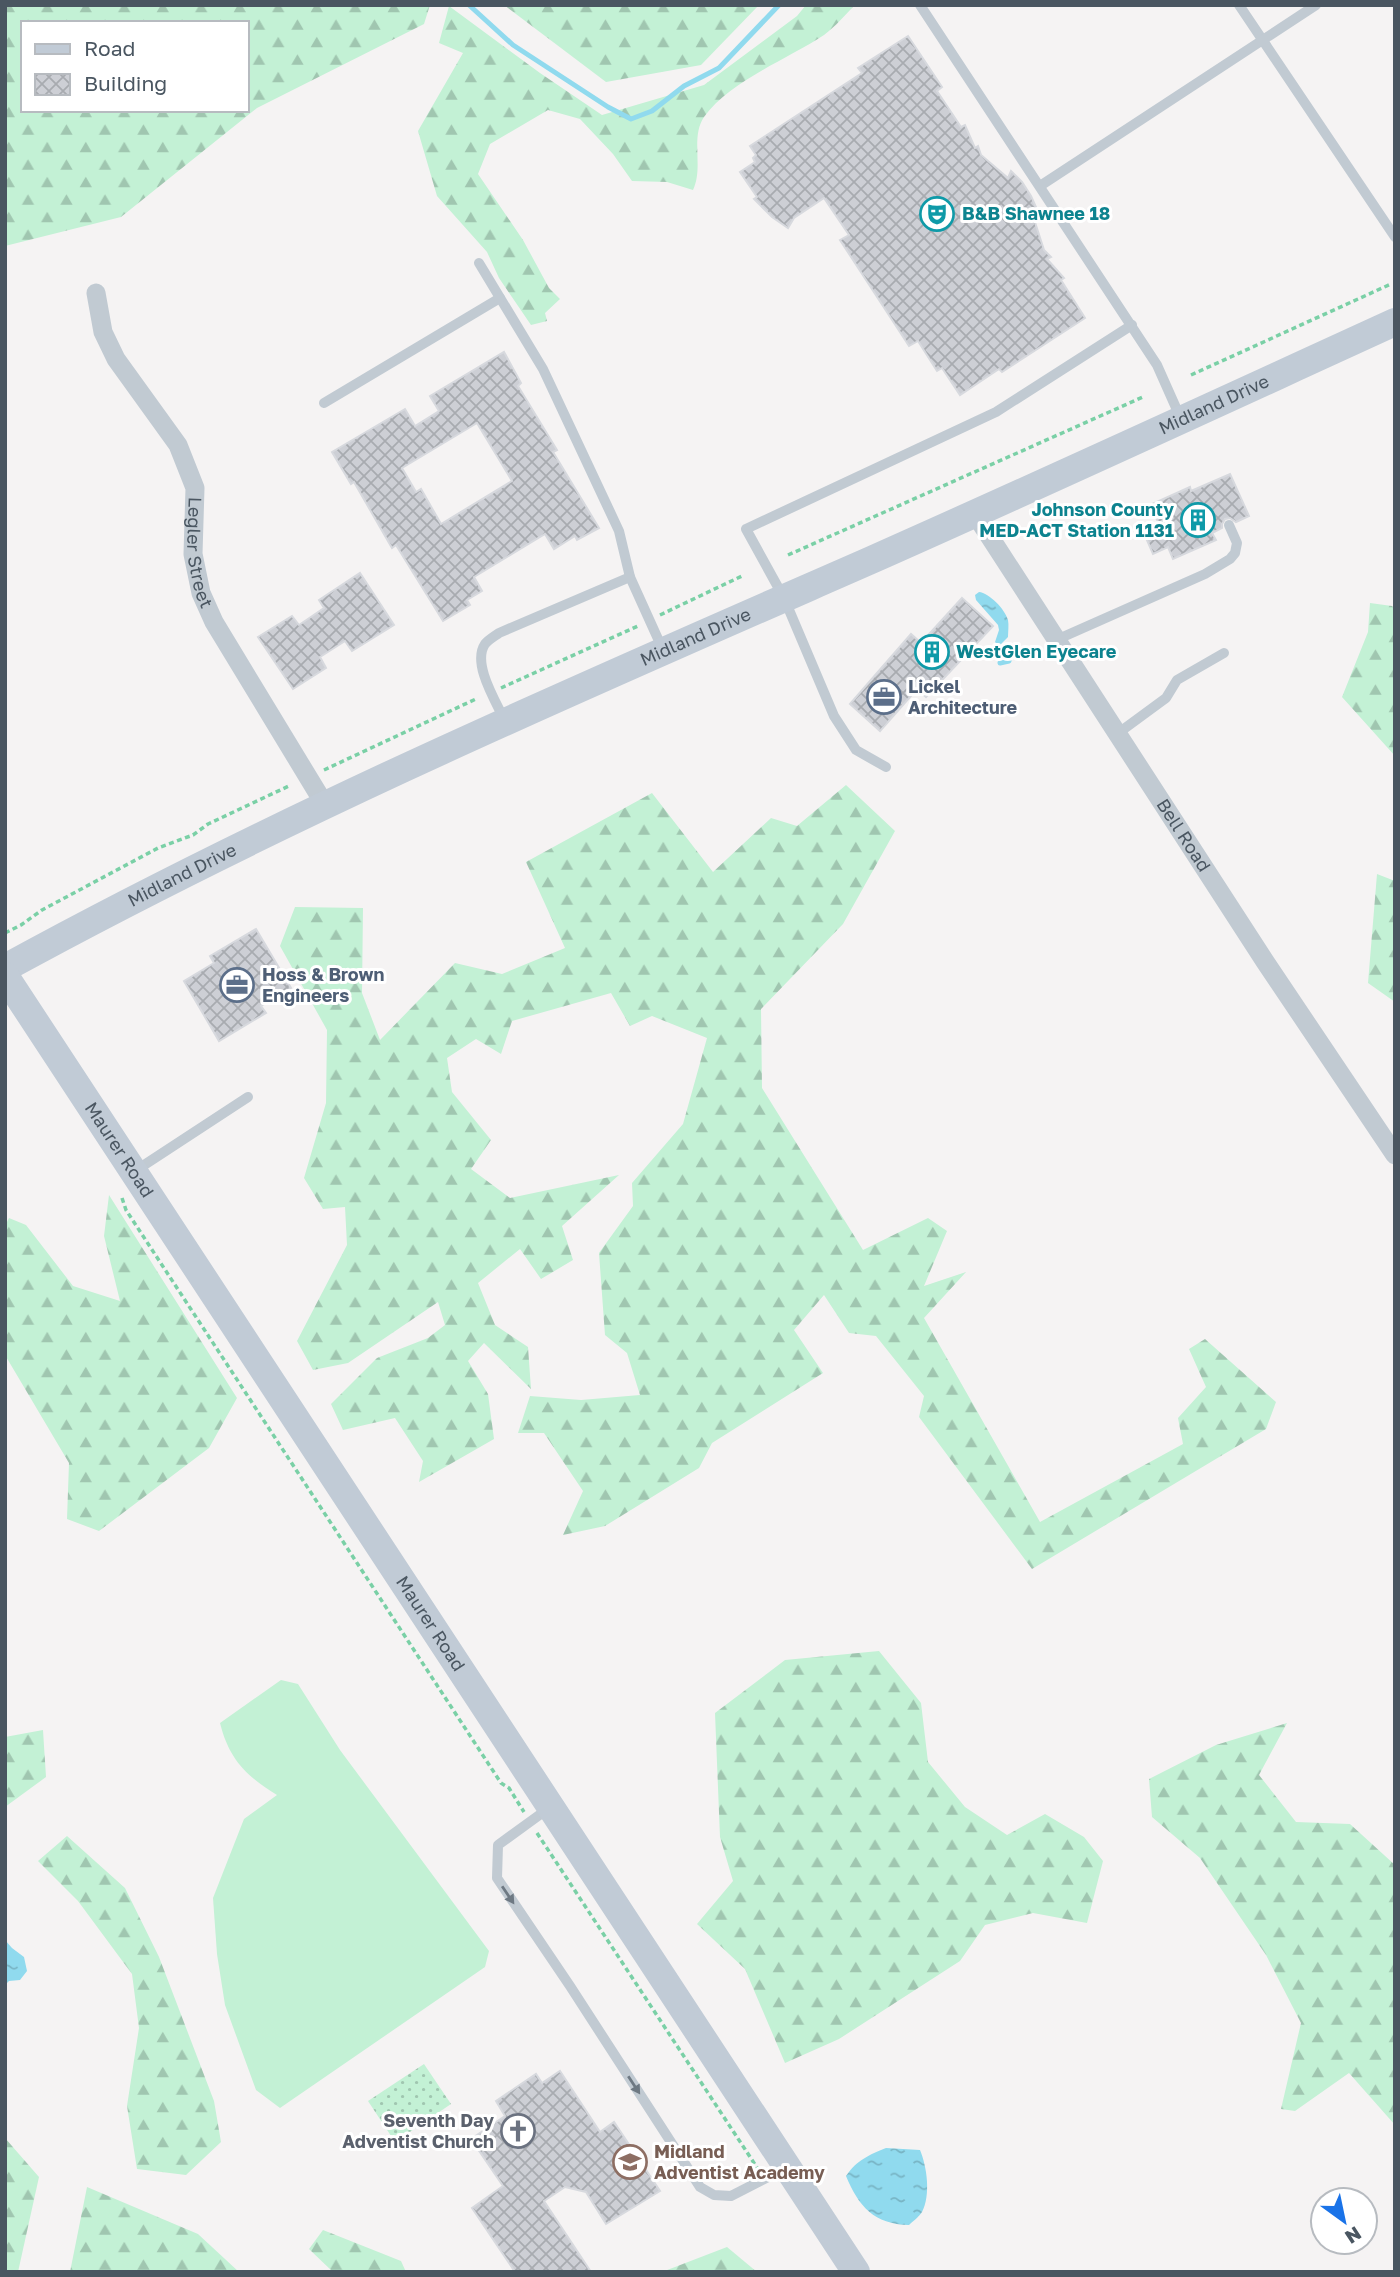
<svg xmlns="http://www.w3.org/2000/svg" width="1400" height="2277" font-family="'Golos Text',sans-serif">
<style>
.green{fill:url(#green-dots)}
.forest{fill:url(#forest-firs);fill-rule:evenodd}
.pitch{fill:#c3f1d5}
.water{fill:url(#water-ripples)}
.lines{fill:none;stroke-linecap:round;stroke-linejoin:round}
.stream{stroke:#90daee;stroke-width:5}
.building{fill:url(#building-cross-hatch);stroke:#d7d9de;stroke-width:2;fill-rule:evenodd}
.path{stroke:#7ad0a6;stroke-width:3.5;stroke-dasharray:5 3.5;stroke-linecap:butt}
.lane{stroke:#c1cad2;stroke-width:10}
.street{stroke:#c1cad2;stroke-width:19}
.secondary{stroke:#c1cbd6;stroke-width:28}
.oneway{fill:#6e7983}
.labels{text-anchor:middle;stroke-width:6;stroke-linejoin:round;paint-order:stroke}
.culture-label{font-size:18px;font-weight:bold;fill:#0d838f;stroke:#fff;text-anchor:start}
.street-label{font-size:18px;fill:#4a5661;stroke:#fff}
.service-label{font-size:18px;font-weight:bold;fill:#4e5e75;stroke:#fff;text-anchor:start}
.worship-label{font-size:18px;font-weight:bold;fill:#5b616d;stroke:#fff;text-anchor:end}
.education-label{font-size:18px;font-weight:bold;fill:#785e54;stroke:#fff;text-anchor:start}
</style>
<defs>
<pattern id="green-dots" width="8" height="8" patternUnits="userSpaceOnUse" patternTransform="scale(1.75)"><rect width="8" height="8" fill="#c3f1d5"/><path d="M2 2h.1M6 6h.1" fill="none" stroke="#a0c6b0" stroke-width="1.8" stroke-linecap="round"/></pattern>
<pattern id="forest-firs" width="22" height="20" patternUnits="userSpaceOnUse" patternTransform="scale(1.75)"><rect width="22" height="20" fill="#c3f1d5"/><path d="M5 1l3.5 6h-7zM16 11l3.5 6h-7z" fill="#a0c6b0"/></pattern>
<pattern id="water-ripples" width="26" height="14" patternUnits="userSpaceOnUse" patternTransform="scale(1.75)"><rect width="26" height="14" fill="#90daee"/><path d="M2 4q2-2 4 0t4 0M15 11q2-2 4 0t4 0" fill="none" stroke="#78b4c4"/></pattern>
<pattern id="building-cross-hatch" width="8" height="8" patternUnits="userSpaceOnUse" patternTransform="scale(1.75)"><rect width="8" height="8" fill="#cdcfd5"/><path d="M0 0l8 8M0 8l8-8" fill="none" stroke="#a8abb0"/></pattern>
</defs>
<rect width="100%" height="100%" fill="#f5f3f3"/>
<path class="green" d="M424 2064 451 2104 395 2142 368 2101Z"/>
<g class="forest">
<path d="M5 5H430L424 24 257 108 121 217 5 246ZM23 23H247V110H23Z"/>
<path d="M504 5H759L701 65 606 82Z"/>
<path d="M806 5H855C845 15 835 27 824 35 786 60 730 81 704 117 690 138 704 167 693 190L667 182 632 181 613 154 580 119 548 110 490 144 478 174 523 240 549 288 560 299 545 313 547 321 531 325 499 278 487 252 437 196 418 131 463 53 439 43 449 6 540 73 602 115 704 85 797 16Z"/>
<path d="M1370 603 1392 606 1395 609V756L1342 697 1368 632Z"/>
<path d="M846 785 895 831 843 924 761 1009 762 1088 863 1250 928 1218 947 1231 924 1286 966 1272 924 1318 1040 1522 1183 1444 1178 1418 1206 1387 1189 1349 1205 1339 1276 1402 1266 1429 1032 1569 919 1417 924 1396 876 1336 849 1333 824 1295 794 1330 823 1373 712 1443 699 1468 605 1526 563 1535 583 1491 544 1433H518L530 1396 581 1400 640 1395 627 1353 605 1335 599 1253 633 1206 632 1183 683 1124 707 1038 652 1016 630 1026 611 993 512 1021 501 1054 476 1039 447 1058 452 1092 491 1140 471 1169 510 1198 619 1175 562 1226 573 1260 541 1279 520 1249 478 1283 495 1325 528 1347 531 1389 484 1343 468 1361 488 1394 494 1439 419 1482 423 1461 395 1418 343 1430 331 1404 377 1358 428 1338 445 1325 438 1302 348 1363 313 1370 297 1341 347 1245 345 1207 323 1209 304 1178 326 1103 327 1030 280 946 295 907 363 908 362 993 380 1040 455 963 502 974 565 948 526 862 652 793 713 872 771 818 797 826Z"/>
<path d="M1377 874 1395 881V1002L1368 983Z"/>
<path d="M109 1195 237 1398 209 1448 99 1531 67 1519 69 1463 5 1355V1226L9 1218 26 1225 73 1286 120 1301 104 1236Z"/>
<path d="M879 1651 921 1703 928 1762 965 1807 1007 1835 1045 1814 1084 1837 1103 1861 1087 1923 1033 1913 985 1925 960 1961 839 2039 785 2063 745 1969 697 1924 733 1881 720 1837 715 1713 785 1660Z"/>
<path d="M1287 1723 1259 1775 1296 1822 1350 1824 1395 1865V2125L1349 2073 1295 2111 1281 2109 1301 2023 1266 1955 1200 1858 1152 1817 1149 1779 1216 1745Z"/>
<path d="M43 1730 46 1777 5 1807V1737Z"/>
<path d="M67 1836 125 1888 159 1957 214 2101 221 2142 186 2175 137 2169 127 2106 139 2028 132 1974 78 1901 38 1861Z"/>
<path d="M5 2138 39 2177 18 2272H5Z"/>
<path d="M87 2187 198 2234 239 2272H70Z"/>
<path d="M323 2230 401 2261 406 2272H333L309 2249Z"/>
<path d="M727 2247 757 2272H662Z"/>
</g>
<path class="pitch" d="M281 1680 298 1684 340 1750 489 1951 485 1967 280 2108 256 2090 225 2005 217 1954 213 1898 244 1819 277 1795C246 1776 229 1759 220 1723Z"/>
<g class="water">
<path d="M979 592C989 593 1005 609 1008 620 1009 625 1008 632 1008 637L999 646 995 642 999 630 998 625 976 600 975 595Z"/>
<path d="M5 1940 12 1948 24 1957 27 1971 20 1980 9 1981 5 1985Z"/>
<path d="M886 2148 920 2150C927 2167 931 2195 922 2212 919 2217 913 2221 909 2225 874 2224 859 2207 846 2176 857 2160 869 2155 886 2148Z"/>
</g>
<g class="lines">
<g class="stream">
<path d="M469 5 513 45 608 107 631 119 652 111 684 86 719 68 779 5"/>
<path d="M1000 663 1009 661 1010 656"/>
</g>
</g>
<g class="building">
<path d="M908 36 942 87 937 91 961 127 965 125 975 148 978 146 981 155 1008 178 1011 171 1022 182 1031 196 1040 216H1033L1044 250 1051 257 1047 259 1064 278 1061 280 1085 318 1002 372 999 369 960 395 942 368 937 371 918 341 909 346 840 240 849 235 824 198 794 218 788 228 772 217 754 199 757 197 740 172 755 162 753 158 756 155 750 146 862 73 858 68Z"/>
<path d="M504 352 521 383 518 386 557 450 553 452 599 528 577 540 575 536 554 549 545 534 474 577 482 591 467 600 470 605 443 621 396 545 392 548 354 482 351 484 332 452 405 409 415 426 439 411 430 396ZM477 423 512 481 441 524 421 489 416 492 402 468Z"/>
<path d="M1230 474 1249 516 1236 522 1230 518 1225 519 1222 524V528L1212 533 1216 540 1173 559 1168 547 1153 554 1143 531 1159 524 1150 505 1190 487 1191 491Z"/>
<path d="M360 573 394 625 352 651 345 641 320 657 326 668 293 689 258 637 292 616 299 625 324 608 319 600Z"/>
<path d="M962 598 993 626 926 697 917 689 880 731 850 704 911 634 921 643Z"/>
<path d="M256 929 291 988 261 1006 266 1013 219 1041 184 981 214 963 210 956Z"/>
<path d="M560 2071 600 2132 614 2122 660 2191 606 2224 586 2192 565 2187 544 2201 591 2272H515L472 2208 503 2186 471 2139 505 2116 496 2101 536 2074 542 2083Z"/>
</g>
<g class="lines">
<g class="path">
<path d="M1191 375 1391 284"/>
<path d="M788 555 1143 397"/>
<path d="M660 615 744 575"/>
<path d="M501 688 638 626"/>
<path d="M324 770 478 698"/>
<path d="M5 933 21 925 42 910 158 848 193 835 208 824 291 785"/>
<path d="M122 1198 126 1210 501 1783 509 1788 524 1812"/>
<path d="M537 1833 758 2169"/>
</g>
<g class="lane">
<path d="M920 5 1157 365 1181 419"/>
<path d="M1239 5 1395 237"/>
<path d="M1040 186 1316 5"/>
<path d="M479 263 543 369 619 531 630 577 663 650"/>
<path d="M324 403 500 298"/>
<path d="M1056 640 1205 574 1230 559 1235 553 1237 543 1229 525"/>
<path d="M504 719C495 700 472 663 485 644 488 640 495 636 499 633L630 577"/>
<path d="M1117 734 1166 698 1177 680 1224 653"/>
<path d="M886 767 856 750 834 716 784 598 746 529 996 412 1132 325"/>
<path d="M135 1171 248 1097"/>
<path d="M549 1808 498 1845 497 1878 570 1986 700 2187 714 2195 731 2196 784 2169"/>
</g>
<g class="street">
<path id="s1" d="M96 293 103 332 116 359 178 445 195 488 193 554 201 593 214 622 325 805"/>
<path id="s2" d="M975 514 1266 963 1395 1155"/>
</g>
<g class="secondary">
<path id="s3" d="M5 968C284 815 577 689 869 561 1045 483 1220 402 1395 322"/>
<path id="s4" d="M5 976 856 2272"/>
</g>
</g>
<defs><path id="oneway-solid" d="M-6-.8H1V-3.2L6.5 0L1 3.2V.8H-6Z" transform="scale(1.75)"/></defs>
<g class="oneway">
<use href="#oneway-solid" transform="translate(508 1895) rotate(56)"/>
<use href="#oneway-solid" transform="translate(634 2085) rotate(57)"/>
</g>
<defs>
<g id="theatre-ring" transform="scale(1.75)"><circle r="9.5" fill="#fff" stroke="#0f9aa8" stroke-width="1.5"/><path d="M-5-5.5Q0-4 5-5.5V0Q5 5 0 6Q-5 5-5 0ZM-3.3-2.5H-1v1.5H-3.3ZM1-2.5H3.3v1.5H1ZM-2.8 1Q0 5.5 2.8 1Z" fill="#0f9aa8"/></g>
<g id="building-ring" transform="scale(1.75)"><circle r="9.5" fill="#fff" stroke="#0f9aa8" stroke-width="1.5"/><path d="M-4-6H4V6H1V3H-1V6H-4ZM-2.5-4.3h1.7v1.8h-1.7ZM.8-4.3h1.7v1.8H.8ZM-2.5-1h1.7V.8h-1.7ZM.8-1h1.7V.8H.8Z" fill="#0f9aa8"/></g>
<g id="office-ring" transform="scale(1.75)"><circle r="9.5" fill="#fff" stroke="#5c6f8a" stroke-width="1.5"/><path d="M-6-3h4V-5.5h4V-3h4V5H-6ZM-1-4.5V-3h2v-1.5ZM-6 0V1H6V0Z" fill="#5c6f8a"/></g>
<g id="church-ring" transform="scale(1.75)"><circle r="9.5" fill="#fff" stroke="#6b7280" stroke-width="1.5"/><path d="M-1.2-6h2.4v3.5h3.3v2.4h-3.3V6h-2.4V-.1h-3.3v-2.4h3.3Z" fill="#6b7280"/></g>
<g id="school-ring" transform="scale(1.75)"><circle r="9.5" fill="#fff" stroke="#8d6e63" stroke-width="1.5"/><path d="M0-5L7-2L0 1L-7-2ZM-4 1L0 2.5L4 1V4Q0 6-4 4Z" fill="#8d6e63"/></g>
</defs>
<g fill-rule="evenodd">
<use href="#theatre-ring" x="937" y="214"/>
<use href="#building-ring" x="1198" y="520"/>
<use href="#building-ring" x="932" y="652"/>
<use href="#office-ring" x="884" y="697"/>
<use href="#office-ring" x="237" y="985"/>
<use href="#church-ring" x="518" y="2131"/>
<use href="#school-ring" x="630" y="2162"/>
</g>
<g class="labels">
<g class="culture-label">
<text x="962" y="220">B&amp;B Shawnee 18</text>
<text x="1174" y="516" text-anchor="end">Johnson County<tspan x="1174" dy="21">MED-ACT Station 1131</tspan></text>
<text x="956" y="658">WestGlen Eyecare</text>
</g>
<g class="street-label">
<text dy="6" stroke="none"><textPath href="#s3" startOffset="1334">Midland Drive</textPath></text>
<text dy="6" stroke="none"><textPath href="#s1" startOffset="287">Legler Street</textPath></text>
<text dy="6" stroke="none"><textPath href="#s3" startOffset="766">Midland Drive</textPath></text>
<text dy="6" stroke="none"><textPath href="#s2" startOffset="383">Bell Road</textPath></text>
<text dy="6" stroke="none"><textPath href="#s3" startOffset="200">Midland Drive</textPath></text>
<text dy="6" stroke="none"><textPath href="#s4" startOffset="208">Maurer Road</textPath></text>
<text dy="6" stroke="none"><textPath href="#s4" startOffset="775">Maurer Road</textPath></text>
</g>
<g class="service-label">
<text x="908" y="693">Lickel<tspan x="908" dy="21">Architecture</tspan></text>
<text x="262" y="981">Hoss &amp; Brown<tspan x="262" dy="21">Engineers</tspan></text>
</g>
<g class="worship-label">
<text x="494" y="2127">Seventh Day<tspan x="494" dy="21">Adventist Church</tspan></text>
</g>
<g class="education-label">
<text x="654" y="2158">Midland<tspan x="654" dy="21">Adventist Academy</tspan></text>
</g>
</g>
<rect width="1400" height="2277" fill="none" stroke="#4a5661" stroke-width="14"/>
<rect x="21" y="21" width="228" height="91" fill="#ffffff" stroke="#b7bbc0" stroke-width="2"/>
<rect x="35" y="44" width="35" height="10" fill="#c1cbd6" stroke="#b7bbc0" stroke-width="2"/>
<text x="84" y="56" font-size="21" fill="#4a5661">Road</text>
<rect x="35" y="74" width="35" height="21" fill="url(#building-cross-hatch)" stroke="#b7bbc0" stroke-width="2"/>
<text x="84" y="91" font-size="21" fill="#4a5661">Building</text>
<g transform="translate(1344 2221) rotate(147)"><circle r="33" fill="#ffffff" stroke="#b7bbc0" stroke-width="2"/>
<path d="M0-5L12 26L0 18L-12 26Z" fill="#1a73e8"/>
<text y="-10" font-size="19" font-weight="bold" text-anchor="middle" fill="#4a5661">N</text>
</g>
</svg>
